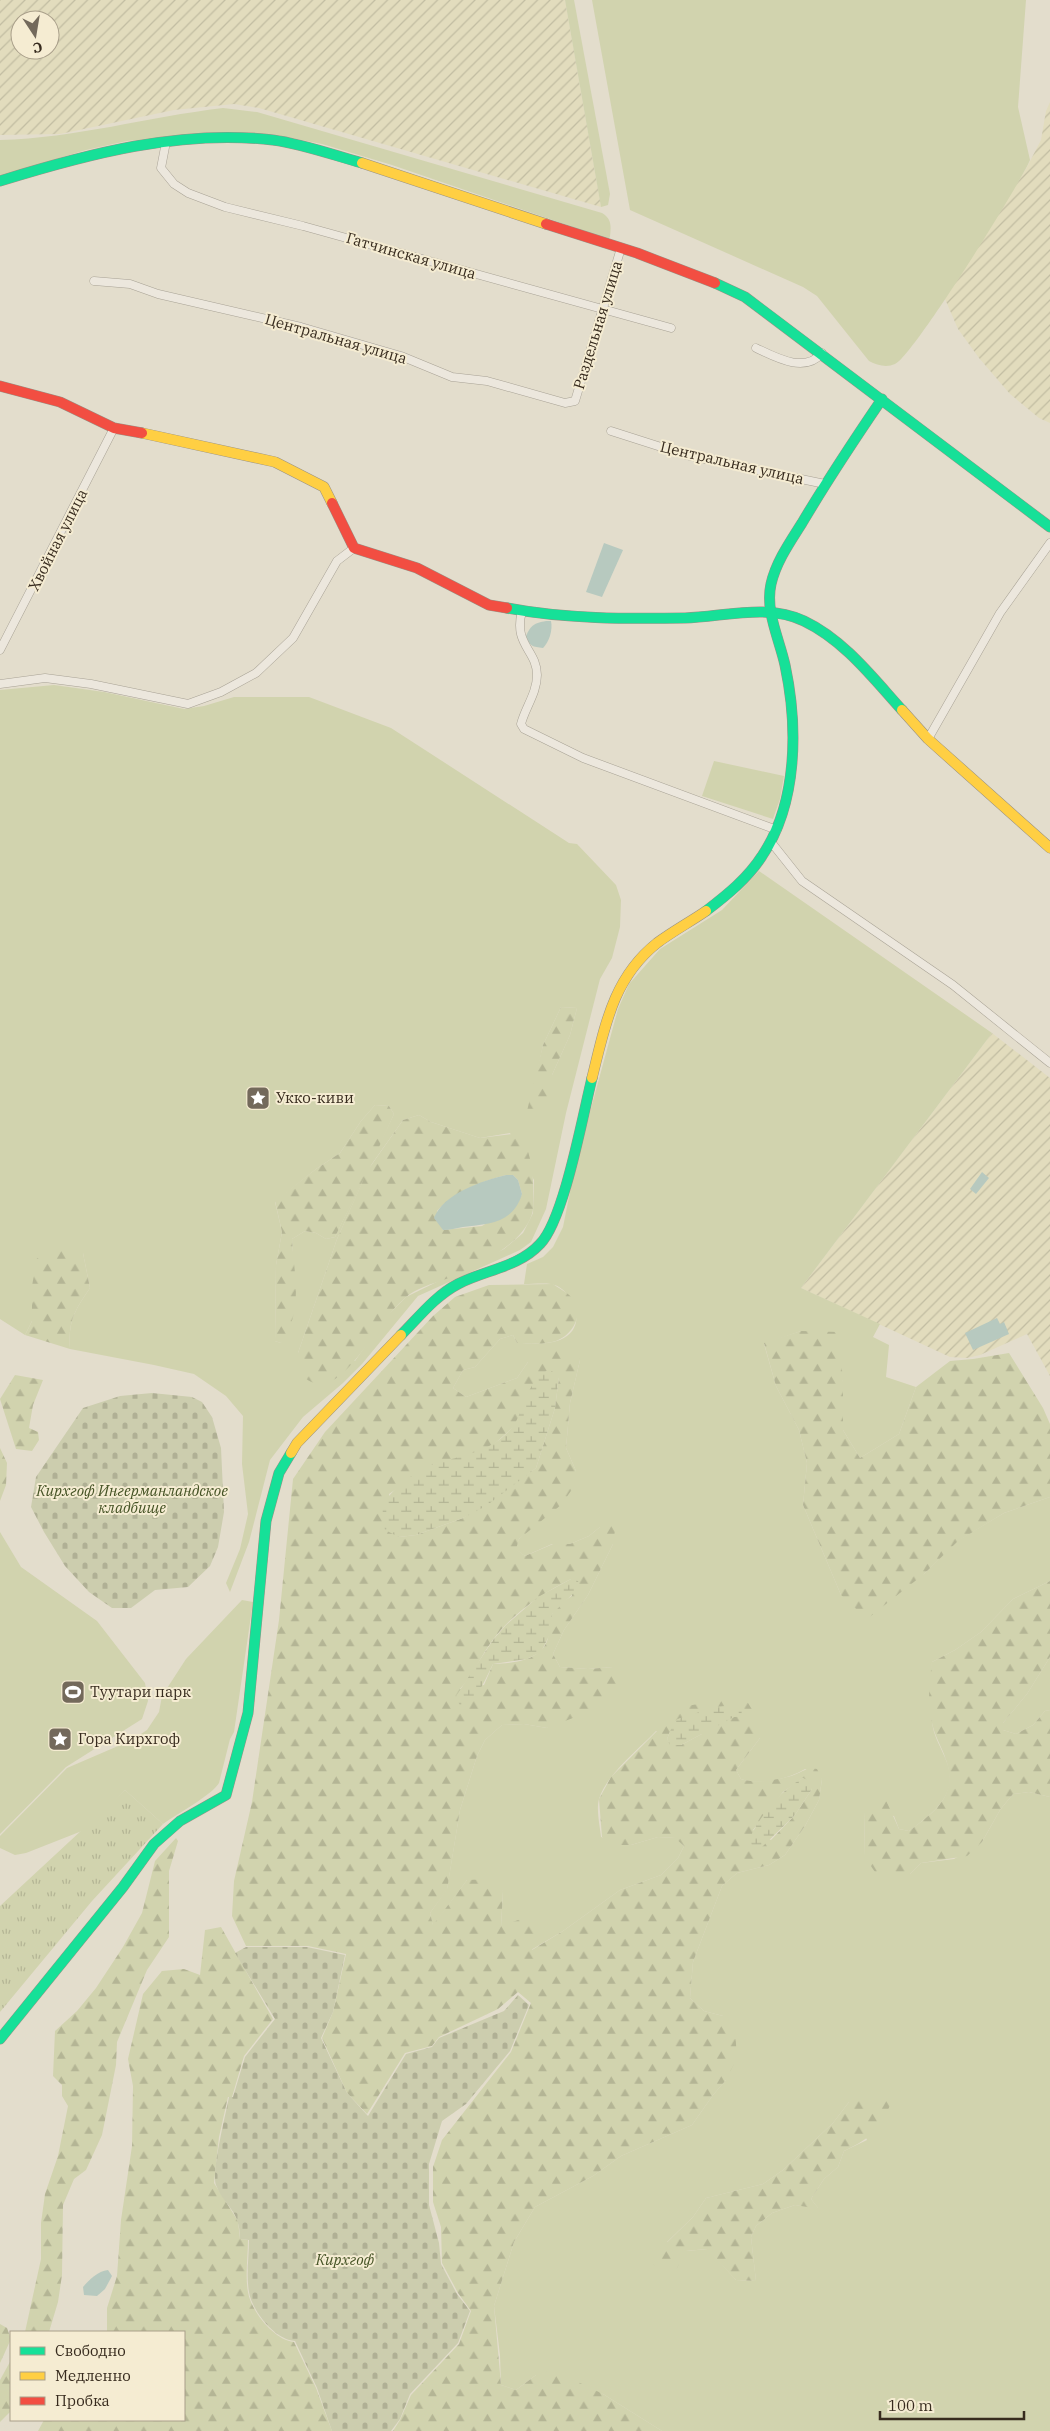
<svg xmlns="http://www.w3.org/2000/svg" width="1050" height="2431" font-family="'IBM Plex Serif',serif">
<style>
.farmland{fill:url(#farmland-furrows);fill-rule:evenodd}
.grass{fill:#d1d3ae;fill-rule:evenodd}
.forest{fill:url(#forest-firs);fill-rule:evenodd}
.wetland{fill:url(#wetland-marsh)}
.cemetery{fill:url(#cemetery-stones)}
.park{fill:url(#park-tufts)}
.water{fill:#b7c9bf}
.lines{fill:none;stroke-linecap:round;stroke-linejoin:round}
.street-casing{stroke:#a8a295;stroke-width:9}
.fast-casing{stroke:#989185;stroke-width:11}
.slow-casing{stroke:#989185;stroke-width:11}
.jam-casing{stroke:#989185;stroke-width:11}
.street{stroke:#ece7dd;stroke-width:8}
.fast{stroke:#16e098;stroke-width:10}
.slow{stroke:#ffcf43;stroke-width:10}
.jam{stroke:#f24e42;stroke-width:10}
.labels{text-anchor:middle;stroke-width:4;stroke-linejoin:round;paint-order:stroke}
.street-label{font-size:15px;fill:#372b1e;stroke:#f5ecd2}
.poi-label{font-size:15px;fill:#372b1e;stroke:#f5ecd2;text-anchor:start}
.park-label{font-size:15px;font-style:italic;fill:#455325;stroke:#f5ecd2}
</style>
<defs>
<pattern id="farmland-furrows" width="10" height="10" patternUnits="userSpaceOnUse" patternTransform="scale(1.25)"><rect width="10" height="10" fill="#e2dcbd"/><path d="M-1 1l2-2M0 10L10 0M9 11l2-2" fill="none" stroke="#c2bda2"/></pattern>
<pattern id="forest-firs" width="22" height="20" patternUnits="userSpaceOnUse" patternTransform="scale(1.25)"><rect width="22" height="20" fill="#d1d3ae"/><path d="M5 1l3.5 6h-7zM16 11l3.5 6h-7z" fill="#b4b595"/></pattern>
<pattern id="wetland-marsh" width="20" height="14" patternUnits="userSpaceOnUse" patternTransform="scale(1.25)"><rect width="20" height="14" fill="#d1d3ae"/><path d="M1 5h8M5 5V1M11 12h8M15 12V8" fill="none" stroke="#b4b595"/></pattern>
<pattern id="cemetery-stones" width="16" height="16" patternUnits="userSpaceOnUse" patternTransform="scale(1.25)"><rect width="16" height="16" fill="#cccdae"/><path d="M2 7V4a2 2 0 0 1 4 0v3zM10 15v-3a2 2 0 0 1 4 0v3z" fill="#b0b095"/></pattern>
<pattern id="park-tufts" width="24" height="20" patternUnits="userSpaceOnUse" patternTransform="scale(1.25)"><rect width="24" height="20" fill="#d1d3ae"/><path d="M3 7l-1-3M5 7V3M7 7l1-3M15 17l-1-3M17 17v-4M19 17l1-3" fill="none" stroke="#b4b595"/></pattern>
</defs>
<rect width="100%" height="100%" fill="#e3ddcc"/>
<g class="farmland">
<path d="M0 0H565L601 207 259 108 234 104 174 110 60 134 0 135ZM20 20H50V50H20Z"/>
<path d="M1050 102V423L1039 418 1010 394 979 358 958 329 945 299 1027 167 1041 140 1046 111Z"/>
<path d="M992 1033 1050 1078V1376L1027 1334 980 1355 967 1358 950 1357 801 1288Z"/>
</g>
<g class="grass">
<path d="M565 0H574L610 194 608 205 601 207Z"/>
<path d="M592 0H1026L1018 107 1030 160C1020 184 912 358 895 364 886 368 877 365 869 361L817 296 803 287 630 210Z"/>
<path d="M223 108 257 112 602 213C612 219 611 226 610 237L608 239 392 165 322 144 271 134 194 135 127 141 86 150 0 176V140C76 138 147 117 223 108Z"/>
<path d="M54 685 104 692 184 709 204 706 234 697H309L391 728 569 843 577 844 616 885 621 900 620 927 612 958 600 979 566 1113 546 1209 531 1242 520 1250 418 1296 362 1364 343 1383 303 1417 270 1460 249 1542 230 1592 226 1583 240 1549 248 1514 242 1464 243 1416 226 1396 194 1374 154 1365 70 1349C68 1322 74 1311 90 1288L83 1253 32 1286V1321L25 1335 0 1319V690ZM561 1007 577 1008 570 1035 552 1075 536 1078 543 1045ZM375 1105 389 1106 394 1114 335 1237 326 1239 316 1233 305 1231 292 1239 293 1259 281 1343 275 1341 276 1265 282 1232 275 1202 316 1169 340 1153 361 1121ZM419 1115 431 1122 480 1138 510 1133 534 1180 533 1213 523 1233 504 1249 406 1297 383 1320 355 1361 298 1353 337 1239 369 1168 403 1120Z"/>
<path d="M714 761 784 776 780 799 773 819 702 796Z"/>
<path d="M759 871 992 1033 801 1288 880 1324 873 1337 889 1345 886 1377 916 1387 899 1434 860 1458 843 1430V1381L801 1331 764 1344 776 1386 799 1430 807 1463 803 1505 841 1595 924 1574 957 1541 1004 1513 1050 1497V1581L1013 1599 981 1632 955 1650 932 1662C932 1683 929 1707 933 1728 935 1738 942 1750 946 1760 960 1794 934 1812 909 1831L899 1829 894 1816 865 1811 864 1855 876 1872 910 1874 921 1863 954 1859 982 1842 1000 1810 1013 1794 1029 1792 1050 1797V2431H662L603 2394 536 2375 516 2390 501 2385 500 2355 494 2306 514 2242 535 2207 593 2176 621 2156 692 2125 713 2095 726 2080 723 2016 704 2011 690 1998 693 1962 722 1886 737 1873 769 1865 785 1855 805 1826 819 1800 822 1779 805 1769C788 1779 760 1786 741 1779L736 1770 760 1738 656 1731C639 1749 606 1775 599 1799 596 1810 600 1826 601 1837L631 1845 658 1837 676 1838 684 1846 678 1858 661 1875 620 1890 563 1931 531 1950 501 1927 503 1891 467 1880 433 1926 430 1913 447 1889 460 1810 477 1756 485 1740 502 1725 524 1724 547 1728 613 1667 588 1669 560 1667 553 1654 564 1630 588 1595 613 1544 600 1527 589 1536 570 1544H552L525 1556 515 1549 519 1539 533 1526 576 1471 566 1448 570 1403 580 1360 528 1362 517 1378 466 1397 453 1388 463 1370 475 1367 500 1339 513 1335 517 1343C533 1343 554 1346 567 1336 587 1322 572 1288 551 1284 543 1283 532 1284 524 1284L527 1264 543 1257 553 1247 563 1227 575 1167 618 1009 629 984 660 949 722 910ZM849 2102 867 2140 844 2151 838 2167 824 2179 811 2199 818 2208 795 2205 772 2213 756 2226 751 2237 756 2281 736 2280 708 2249 686 2251 667 2242 693 2217 706 2198 763 2184 783 2170 833 2123Z"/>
<path d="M0 1532 21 1567 97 1621 145 1683 148 1701 142 1719 66 1767 0 1834Z"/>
<path d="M242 1600 253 1602 234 1732 230 1739 219 1783C212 1795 177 1814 163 1824L125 1790 87 1829 26 1853 15 1855 0 1848V1836L67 1768 132 1740 147 1730 159 1712 162 1696 186 1659Z"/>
<path d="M1050 1657V1710L1045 1711 1033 1725 1016 1734 1003 1730V1723L1027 1694Z"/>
</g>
<g class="forest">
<path d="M561 1007 577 1008 570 1035 552 1075 549 1097 537 1120 528 1121 527 1111 543 1045Z"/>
<path d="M375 1105 389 1106 394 1114 370 1167 403 1120 419 1115 431 1122 480 1138 520 1133C530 1150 534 1172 533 1192 533 1199 534 1208 532 1214 522 1246 475 1267 446 1279 432 1284 416 1288 405 1298 374 1325 360 1369 323 1386 301 1380 299 1374 298 1353L337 1239 365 1176 335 1237 326 1239 316 1233 305 1231 292 1239C294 1276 304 1311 281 1343L275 1341 276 1265 282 1232 275 1201 316 1169 340 1153 361 1121ZM506 1175H513L518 1180 522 1194 517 1204 482 1226 443 1230 437 1211C454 1192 482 1181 506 1175Z"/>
<path d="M73 1247 83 1253 90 1288C74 1311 68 1322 70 1349L25 1335 32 1321V1286L37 1258Z"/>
<path d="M553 1284C558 1288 567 1292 572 1298 585 1313 573 1335 556 1341 543 1345 530 1343 517 1343L513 1335 500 1339 475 1367 463 1370 453 1388 466 1397 517 1378 528 1362 550 1351H574L580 1360 570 1403 566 1448 576 1471 573 1488 561 1505 519 1539 516 1549 525 1556 553 1544H570L589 1536 600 1527 616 1524 613 1544 588 1595 564 1630 553 1654 560 1667 588 1669 613 1667 618 1678 614 1694 596 1709 547 1728 524 1724 502 1725 485 1740 477 1756 460 1810 447 1890 430 1913 433 1925 467 1880 492 1879 503 1891 501 1926 527 1917 538 1928 532 1950 563 1931 620 1890 661 1875 678 1858 684 1846 675 1838 658 1837 631 1845H612L602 1837 599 1799 611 1777 681 1707 727 1699 748 1703 756 1716 760 1738 736 1770 741 1779C755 1784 776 1780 791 1776 802 1773 803 1768 817 1769L822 1779 819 1800 805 1826 785 1855 769 1865 737 1873 722 1886 693 1962 690 1998 704 2011 723 2016 735 2030 737 2058 726 2080 713 2095 692 2125 621 2156 593 2176 535 2207 514 2242 494 2306 501 2385 516 2390 536 2375 553 2370 603 2394 662 2431H393L400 2420 411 2395 459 2344 471 2311 458 2293 442 2263 441 2227 433 2202V2167L442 2140 511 2052 531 2003 518 1992 498 2009 439 2037 432 2046 405 2053 367 2114 347 2093 322 2038 333 2012 346 1954 308 1946H246L232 1916 234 1881 252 1802 279 1620 293 1479 325 1432 433 1316 455 1297 489 1285ZM559 1377 555 1408 536 1468 463 1518 416 1535 399 1537 389 1494 432 1465 475 1454 492 1446 511 1429ZM571 1579 572 1596C565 1600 556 1606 552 1614 549 1621 550 1630 548 1638 542 1661 513 1663 493 1664L484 1685 460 1689C473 1675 481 1656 492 1641 513 1613 541 1594 571 1579ZM729 1706 741 1710V1716L734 1717 681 1745H671L667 1739 674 1722 678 1719 715 1707ZM803 1778 812 1789 795 1815 771 1840 753 1830 783 1792Z"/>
<path d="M801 1331 839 1332 843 1382V1430L860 1458 899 1434 916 1387 950 1361 973 1359 1009 1353 1043 1408 1050 1424V1497L1004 1513 958 1541 924 1574 867 1619 841 1595 803 1505 807 1463 799 1430 776 1386 764 1343Z"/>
<path d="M15 1375 43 1380 33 1405 29 1428 38 1432 39 1440 32 1451 16 1449 0 1399Z"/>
<path d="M0 1448 7 1463 6 1485 0 1501Z"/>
<path d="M1050 1581V1657L1027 1694 1003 1723V1730L1016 1734 1033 1725 1045 1711 1050 1710V1797L1029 1792 1013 1794 1000 1810 982 1842 967 1856 921 1863 910 1874 891 1877 875 1872 864 1856 865 1811 875 1797 885 1798 899 1829 909 1831C933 1813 957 1797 947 1763 944 1751 936 1739 933 1727 927 1704 929 1685 932 1662L955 1650 981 1632 1013 1599Z"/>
<path d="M176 1838 178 1841 169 1871V1937L147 1970 117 2042 116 2065 102 2135 86 2170 74 2179 63 2205 62 2275 58 2302 49 2332H25L41 2259V2223L45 2194 58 2156 68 2106 62 2096V2085L53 2076 55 2031 77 2011 96 1988 123 1947 142 1913 155 1861Z"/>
<path d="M221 1927 273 2019 244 2056 232 2097H228L219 2137 214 2183 238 2221 240 2239 248 2240C248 2257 245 2276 248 2292 251 2311 274 2340 294 2342L316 2388 332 2431H38L44 2420H184V2332H107V2308L117 2276 121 2220 132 2146 133 2086 128 2059 143 1994 162 1971 184 1969 200 1975 205 1930Z"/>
<path d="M867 2097 892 2101C879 2130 873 2137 844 2151L838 2167 824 2179 811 2199 819 2209 795 2205 772 2213 756 2226 751 2237 756 2281 736 2280 707 2249 686 2251 677 2268 661 2272 649 2260 693 2217 706 2198 763 2184 783 2170 833 2123 849 2102Z"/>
<path d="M0 2324 7 2328 11 2339 0 2363Z"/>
<path d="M11 2360V2411L0 2422V2380Z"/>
</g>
<g class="wetland">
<path d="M548 1370 556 1373 559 1377 555 1408 536 1468 486 1506 463 1518 416 1535 399 1537 385 1530C384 1523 382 1514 383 1507 388 1490 418 1470 434 1464 462 1455 489 1453 510 1430 526 1412 522 1386 548 1370Z"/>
<path d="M571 1579 578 1581 580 1587 552 1614 549 1636 541 1652 527 1659 493 1664C483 1684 481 1691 465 1708L460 1706 456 1696 493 1640 506 1625 538 1597Z"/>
<path d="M729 1706 742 1710 741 1716 734 1717 681 1745H670L667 1739 674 1722 678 1719 715 1707Z"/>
<path d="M803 1778 810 1781 812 1789 795 1815 761 1848 752 1846 750 1838C760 1815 781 1790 803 1778Z"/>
</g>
<g class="cemetery">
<path d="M152 1393 192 1397 202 1402 212 1417 221 1448 224 1512 218 1547 210 1566 188 1587 155 1590 131 1608H112L89 1592 65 1566 44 1532 31 1507 36 1477 83 1408 120 1396Z"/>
<path d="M246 1947H307L345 1955 333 2012 321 2038 347 2093 368 2116 406 2054 432 2047 439 2038 504 2011 518 1995 529 2005 510 2051 466 2104 442 2121 429 2164V2205L439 2243 441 2264 457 2294 470 2311 458 2343 410 2394 400 2419 391 2431H332L317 2388 295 2341C275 2340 252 2311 249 2292 246 2275 249 2256 249 2240L240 2239C240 2209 225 2208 216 2185 211 2173 226 2113 229 2097H233L245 2057 275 2019 235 1953Z"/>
</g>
<path class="park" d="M125 1790 163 1824 92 1901 0 2012V1906Z"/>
<g class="water">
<path d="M604 543 623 550 602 597 586 592Z"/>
<path d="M546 621H551C553 630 549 642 543 648 533 647 529 646 526 636 531 625 534 623 546 621Z"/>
<path d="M982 1172 989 1178 976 1194 970 1189Z"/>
<path d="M506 1175H513L518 1180 522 1194C513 1224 488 1224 463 1227 456 1228 450 1230 443 1230L434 1218C444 1193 482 1181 506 1175Z"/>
<path d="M997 1318 1000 1324 1004 1322 1009 1334 973 1350 965 1333Z"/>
<path d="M108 2270 112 2276 105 2289 97 2296 84 2295 83 2287C89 2280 98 2271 108 2270Z"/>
</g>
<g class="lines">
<g class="street-casing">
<g id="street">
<path d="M166 142 161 168 174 184 188 193 225 207 303 226 671 328"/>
<path d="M94 281 130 284 158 294 301 327 401 356 452 377 487 381 565 403 575 401 621 248"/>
<path d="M756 348C775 357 805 374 822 353"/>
<path d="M611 431 686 455 825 484"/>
<path d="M522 611C513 645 537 650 537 675 537 693 525 708 521 724L524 729 583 758 777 830"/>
<path d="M0 650 114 428"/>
<path d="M0 684 45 678 91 684 188 704 221 692 256 673 293 638 337 561 354 548"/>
<path d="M928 739 1000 613 1050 543"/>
<path d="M771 842 802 881 953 985 1050 1063"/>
</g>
</g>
<g class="fast-casing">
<g id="fast">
<path d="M0 181C87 154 181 129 273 140 303 144 333 155 362 163"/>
<path d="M715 283 745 297 1050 527"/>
<path d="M507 608C564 619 627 619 685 618 723 617 768 603 804 621 844 640 873 678 902 710"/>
<path d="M706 911C727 895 748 878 762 856 798 803 798 726 785 665 779 638 765 611 771 584 776 562 790 542 802 523 827 481 854 440 882 399"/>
<path d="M401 1335C419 1317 435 1296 458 1284 485 1270 519 1267 540 1244 564 1220 583 1114 592 1078"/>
<path d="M0 2039 123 1887 154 1844 180 1821 226 1795 248 1713 266 1521 279 1473 291 1453"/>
</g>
</g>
<g class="slow-casing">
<g id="slow">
<path d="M362 163 546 224"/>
<path d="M142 433 275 462 324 487 332 503"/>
<path d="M902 710 928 739 1050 848"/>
<path d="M592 1078C605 1026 613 978 657 943 673 931 690 922 706 911"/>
<path d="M291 1453 297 1443 401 1335"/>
</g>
</g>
<g class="jam-casing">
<g id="jam">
<path d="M546 224 637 253 715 283"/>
<path d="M0 386 60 402 114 428 142 433"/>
<path d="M332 503 354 548 417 568 489 605 507 608"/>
</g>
</g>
<use href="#street" class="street"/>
<use href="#fast" class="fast"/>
<use href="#slow" class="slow"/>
<use href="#jam" class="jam"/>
</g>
<defs>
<g id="sight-square" transform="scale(1.25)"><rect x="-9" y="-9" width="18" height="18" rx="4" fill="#73695b" stroke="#f5ecd2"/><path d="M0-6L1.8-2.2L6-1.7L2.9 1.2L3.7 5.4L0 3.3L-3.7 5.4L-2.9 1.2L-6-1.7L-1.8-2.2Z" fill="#fff"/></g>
<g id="stadium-square" transform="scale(1.25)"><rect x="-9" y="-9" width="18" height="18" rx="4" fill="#73695b" stroke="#f5ecd2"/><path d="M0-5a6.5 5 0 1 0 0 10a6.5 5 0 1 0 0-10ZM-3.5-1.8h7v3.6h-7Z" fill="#fff"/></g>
</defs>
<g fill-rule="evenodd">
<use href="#sight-square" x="258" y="1098"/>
<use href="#stadium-square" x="73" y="1692"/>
<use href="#sight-square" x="60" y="1739"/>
</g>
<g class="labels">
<g class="street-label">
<text transform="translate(411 256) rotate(16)" y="5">Гатчинская улица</text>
<text transform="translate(598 325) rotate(-73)" y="5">Раздельная улица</text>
<text transform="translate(336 339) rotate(16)" y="5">Центральная улица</text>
<text transform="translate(732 463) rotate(13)" y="5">Центральная улица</text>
<text transform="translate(58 540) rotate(-63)" y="5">Хвойная улица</text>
</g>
<g class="poi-label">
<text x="276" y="1103">Укко-киви</text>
<text x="90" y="1697">Туутари парк</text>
<text x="78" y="1744">Гора Кирхгоф</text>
</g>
<g class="park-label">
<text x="132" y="1496">Кирхгоф Ингерманландское<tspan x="132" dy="17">кладбище</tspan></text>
<text x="345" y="2265">Кирхгоф</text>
</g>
</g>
<rect x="10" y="2331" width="175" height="90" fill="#f5ecd2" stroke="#a99f8a"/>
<rect x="20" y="2347" width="25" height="8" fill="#16e098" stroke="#a99f8a"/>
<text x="55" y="2356" font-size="15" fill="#372b1e">Свободно</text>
<rect x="20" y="2372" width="25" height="8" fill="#ffcf43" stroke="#a99f8a"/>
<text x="55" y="2381" font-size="15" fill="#372b1e">Медленно</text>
<rect x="20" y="2397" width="25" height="8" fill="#f24e42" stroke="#a99f8a"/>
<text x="55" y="2406" font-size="15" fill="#372b1e">Пробка</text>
<g transform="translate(35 35) rotate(168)"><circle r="24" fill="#f5ecd2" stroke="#a99f8a"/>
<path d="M0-4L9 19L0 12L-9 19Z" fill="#73695b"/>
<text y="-8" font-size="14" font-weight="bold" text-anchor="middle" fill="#372b1e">С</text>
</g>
<path d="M880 2411v8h144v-8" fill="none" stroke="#372b1e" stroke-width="2.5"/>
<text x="888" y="2411" font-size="15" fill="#372b1e" stroke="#f5ecd2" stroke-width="4" paint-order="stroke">100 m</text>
</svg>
